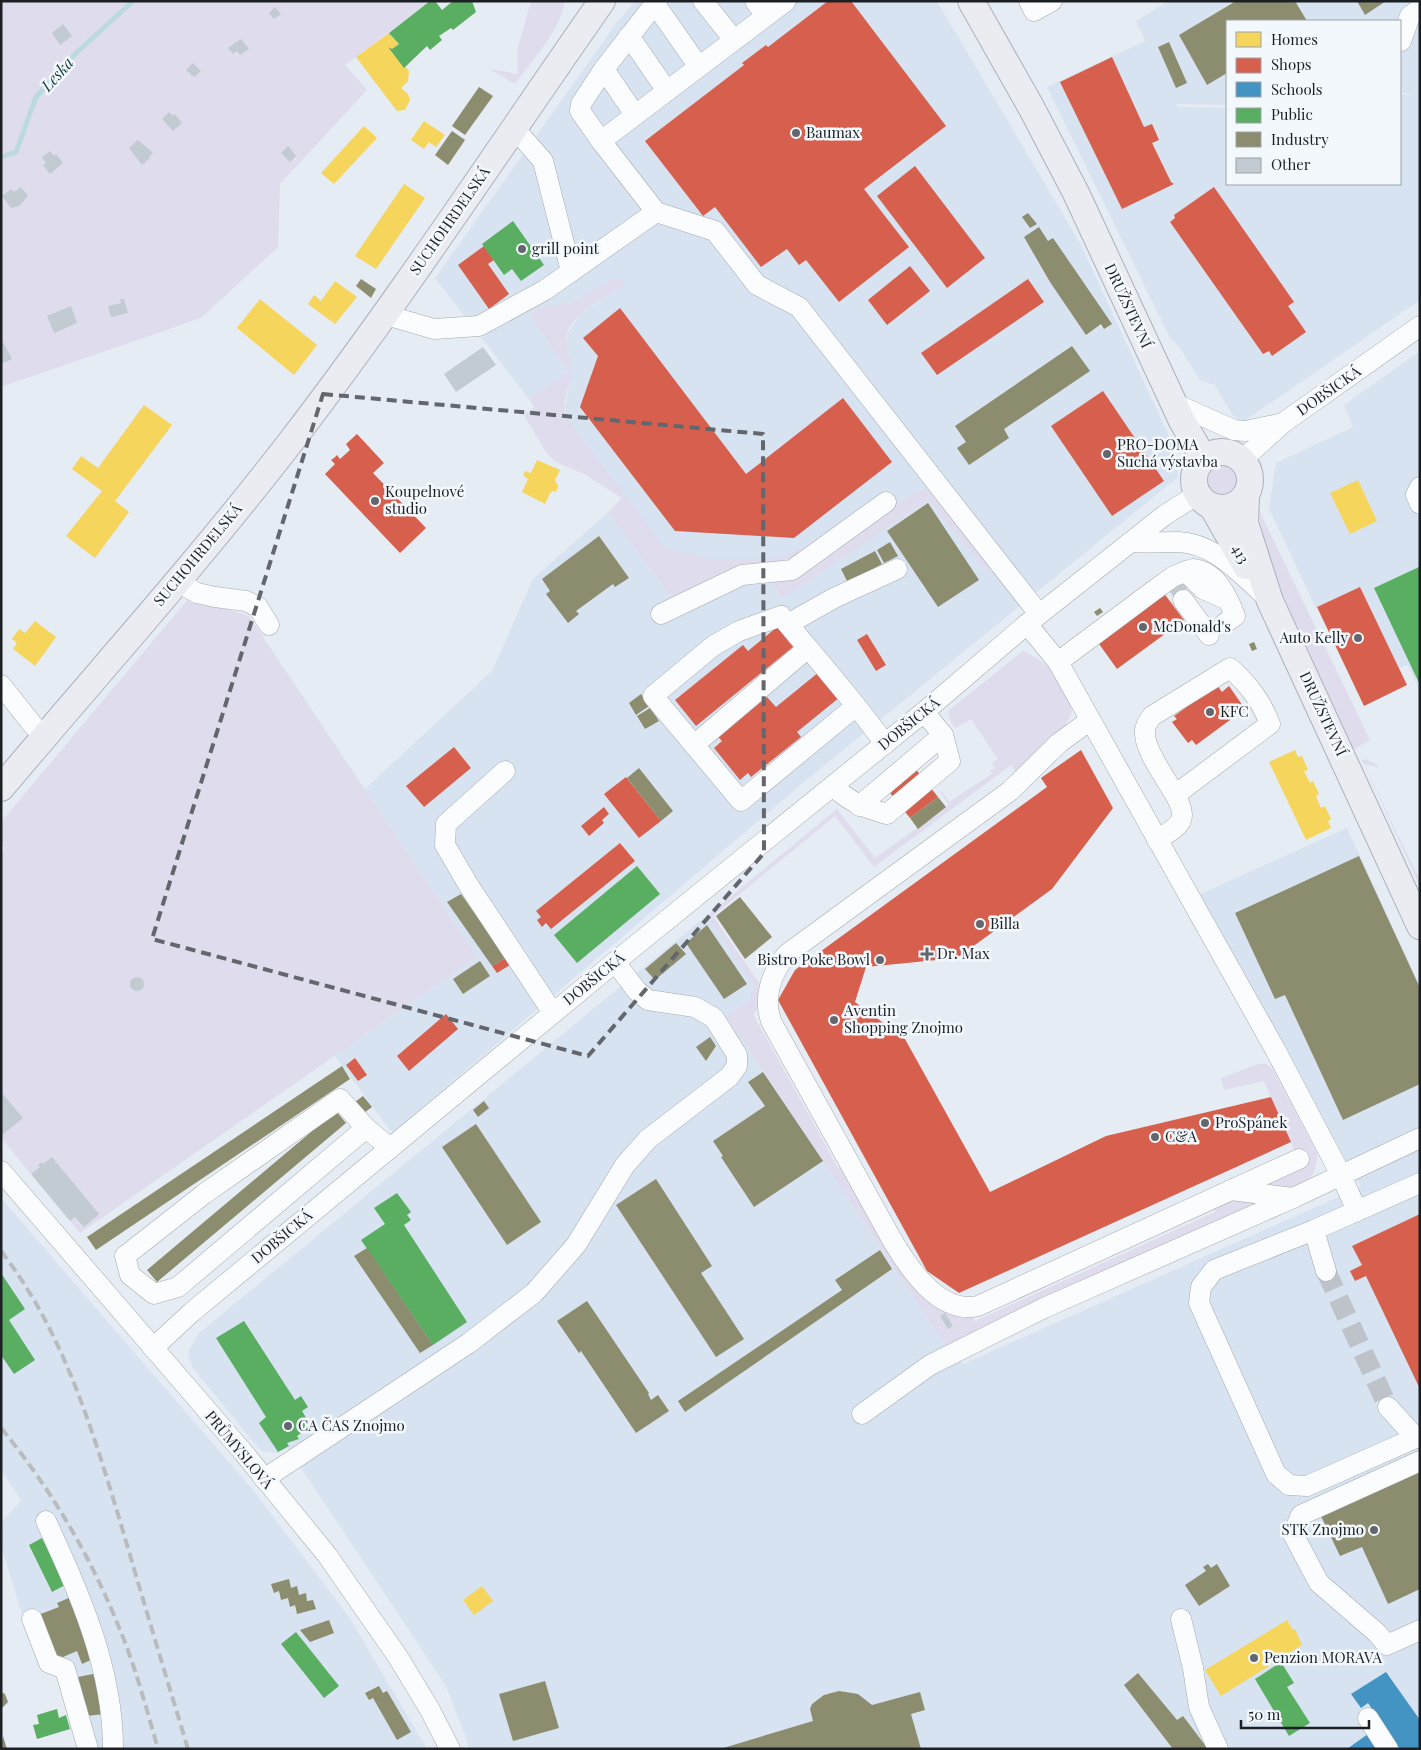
<svg xmlns="http://www.w3.org/2000/svg" width="1421" height="1750" font-family="'Playfair Display',serif">
<style>
.built{fill:#d7e3f1;fill-rule:evenodd}
.green{fill:#dfdced}
.homes{fill:#f6d55c}
.shops{fill:#d6604d}
.schools{fill:#4393c3}
.public{fill:#5aae61}
.industry{fill:#8c8c6e}
.lines{fill:none;stroke-linecap:round;stroke-linejoin:round}
.stream{stroke:#bbdadf;stroke-width:5}
.building{fill:#c2cbd1}
.minor-tunnel{stroke:#bec3ca;stroke-width:20;stroke-dasharray:20 10;stroke-linecap:butt}
.minor-casing{stroke:#a5a9af;stroke-width:21}
.major-casing{stroke:#abb0bc;stroke-width:28}
.minor{stroke:#fbfcfd;stroke-width:20}
.major{stroke:#ebecf2;stroke-width:26}
.rail{stroke:#babbbd;stroke-width:4;stroke-dasharray:10 5;stroke-linecap:butt}
.marked{fill:none;stroke:#63676d;stroke-width:4;stroke-dasharray:10 6;stroke-linejoin:round}
.poi-dot{fill:#63676d;stroke:#f3f8fd;stroke-width:2}
.labels{text-anchor:middle;stroke-width:5;stroke-linejoin:round;paint-order:stroke}
.poi-label{font-size:15px;fill:#1c2025;stroke:#f3f8fd;text-anchor:start}
.street-label{font-size:15px;fill:#1c2025;stroke:#f3f8fd}
.water-label{font-size:16px;font-style:italic;fill:#113b3d;stroke:#f3f8fd}
</style>
<rect width="100%" height="100%" fill="#e6ecf3"/>
<g class="built">
<path d="M635 1H937L1081 245 1174 447 1178 477 804 782 392 1133 335 1056 477 957 365 789 492 671 533 579 608 512 672 598 763 567 781 598 928 500 988 574 927 489 910 495 815 568 799 576 860 510 800 550 769 559H711L666 549 567 419 564 410 572 370 566 343 568 333 580 314 626 283 567 304 540 307 529 315 568 371 529 399 435 278 618 21Z"/>
<path d="M1168 1H1420V300L1243 422 1233 416 1215 385 1200 380 1179 347 1169 336 1047 87 1145 41 1136 21ZM1227 21H1400V92L1415 96 1400 94V184H1227V108L1178 107 1174 100 1177 104 1227 105Z"/>
<path d="M1420 351V692L1408 665 1399 668 1360 587 1316 608 1269 509 1276 463 1353 427 1344 405Z"/>
<path d="M1347 828 1420 986V1749H470L446 1686 288 1448 277 1453 262 1451 255 1444 193 1368 188 1355 189 1350 199 1333 710 913 707 916 755 987 751 999 727 1015 763 1072 963 1364 1361 1187 1198 895Z"/>
<path d="M1 1198 253 1490 349 1617 427 1749H80L60 1674 37 1663 1 1546V1523L21 1500 1 1470Z"/>
</g>
<g class="green">
<path d="M1 1H430L345 65 367 90 280 184 278 247 201 318 1 387Z"/>
<path d="M531 1H564C564 26 529 64 515 84L489 69 518 74 517 51Z"/>
<path d="M611 279H621L626 284C607 298 568 312 566 340 566 352 574 362 572 374 568 390 560 404 567 419L666 548 711 559H769L800 550 860 510 799 576 815 568 910 495 927 489 988 564 989 575 928 500 782 599 763 567 672 598 608 512 622 498 584 474 556 462 546 452 524 415 534 407 529 399 568 371 529 315 540 307 571 303Z"/>
<circle cx="1221" cy="480" r="16"/>
<path d="M1259 510 1370 740 1354 749H1352L1257 542 1261 532Z"/>
<path d="M189 598 249 616 477 957 80 1233 1 1138V854L5 848 1 845V822Z"/>
<path d="M1023 651C1047 660 1069 687 1072 712L1063 730 1018 774 1011 765 874 867 835 816 713 916 759 983 758 1009 753 1014 838 1168 845 1165 945 1307 960 1316H972L975 1321 1215 1212 1213 1206 1229 1200 1260 1202 948 1349 732 1024 727 1015 751 999V990L755 987 707 916 837 809 875 858 949 805 940 792 942 791 949 802 992 774 990 771 995 768 992 763 998 759 971 719 956 728 951 723 948 711Z"/>
<path d="M1365 759 1376 764 1379 768 1364 764 1420 881V886L1362 760Z"/>
<path d="M1258 1064H1266L1273 1070 1317 1153C1317 1192 1289 1189 1260 1186L1301 1165 1264 1081 1224 1090 1221 1078Z"/>
</g>
<g class="homes">
<path d="M389 33 399 44 392 49 388 47 409 71 408 81 401 88 408 94 410 100 405 110 397 111 356 57Z"/>
<path d="M424 121 445 135 436 147 429 142 424 149 411 140Z"/>
<path d="M364 126 377 138 334 184 321 173Z"/>
<path d="M404 184 425 198 376 269 355 256Z"/>
<path d="M335 281 357 297 335 324 308 304 314 295 321 301Z"/>
<path d="M260 299 317 345 294 375 237 328Z"/>
<path d="M144 405 172 425 115 501 129 512 95 558 66 536 102 491 72 469 81 456 98 468Z"/>
<path d="M537 460 560 470 555 480 558 486 556 492 553 491 550 493 545 504 522 492 528 479 523 475 525 471 531 473Z"/>
<path d="M1358 480 1377 521 1350 534 1330 493Z"/>
<path d="M35 621 56 637 35 666 13 649 17 643 12 639 19 629 25 633Z"/>
<path d="M1295 750 1298 757 1302 756 1308 770 1304 771 1310 783 1313 781 1319 794 1316 796 1321 808 1325 806 1331 819 1328 821 1331 828 1306 840 1269 762Z"/>
<path d="M482 1586 493 1601 474 1615 463 1600Z"/>
<path d="M1287 1620 1293 1630 1295 1629 1302 1645 1221 1696 1205 1670Z"/>
</g>
<g class="shops">
<path d="M828 1H851L946 126 864 189 909 247 839 302 806 260 799 265 787 249 761 267 715 207 703 216 645 141 744 65 742 63 766 45 768 47Z"/>
<path d="M1112 57 1144 127 1152 124 1159 140 1152 143 1171 182 1174 184 1122 209 1060 82Z"/>
<path d="M915 166 985 258 947 288 877 196Z"/>
<path d="M1214 187 1294 302 1288 306 1306 332 1272 356 1269 351 1263 354 1170 222 1175 218 1174 215Z"/>
<path d="M484 246 494 260 488 264 509 294 489 309 458 265Z"/>
<path d="M910 266 930 291 887 325 868 300Z"/>
<path d="M1028 279 1044 302 937 375 921 353Z"/>
<path d="M620 308 746 474 843 398 892 462 794 538 675 531 580 407 598 356 583 338Z"/>
<path d="M1103 391 1164 481 1112 516 1051 426Z"/>
<path d="M357 434 384 463 373 473 426 528 400 553 325 474 335 464 331 460 334 458 337 455 340 459 350 450 346 444Z"/>
<path d="M1360 587 1407 685 1364 706 1317 607Z"/>
<path d="M1163 592 1184 620 1117 669 1097 641Z"/>
<path d="M777 627 793 647 696 726 675 700 743 645 748 651Z"/>
<path d="M867 634 886 665 876 671 857 640Z"/>
<path d="M819 672 840 697 797 732 801 737 751 777 748 773 740 780 714 748 722 741 718 737 767 697 776 707Z"/>
<path d="M1217 685 1222 692 1229 686 1245 709 1196 745 1192 740 1188 743 1172 722 1177 719 1174 716Z"/>
<path d="M454 747 471 768 424 807 406 786Z"/>
<path d="M1081 750 1113 808 1052 889 957 958 866 967 855 1002 905 1039 990 1192 1106 1136 1271 1097 1291 1142 959 1293 927 1271 778 1000 795 970 1047 787 1041 778Z"/>
<path d="M906 757 938 797 910 818 879 779Z"/>
<path d="M626 777 661 821 639 838 604 794Z"/>
<path d="M604 807 609 814 602 820 604 823 589 836 581 826Z"/>
<path d="M620 843 635 861 551 929 546 923 542 927 537 920 541 917 536 911Z"/>
<path d="M506 958 510 965 497 973 492 966Z"/>
<path d="M446 1014 458 1029 409 1071 397 1056Z"/>
<path d="M355 1058 367 1075 358 1081 346 1065Z"/>
<path d="M1420 1214V1389L1366 1276 1355 1281 1350 1271 1362 1265 1352 1246Z"/>
</g>
<g class="schools">
<path d="M1386 1672 1420 1720V1749H1400L1368 1703 1361 1708 1351 1694Z"/>
<path d="M1368 1734 1378 1749H1347Z"/>
</g>
<g class="public">
<path d="M430 1H435L442 10 453 1H472L476 12 453 30 451 28 439 36 442 40 430 50 427 46 404 68 388 47 392 49 399 44 389 33Z"/>
<path d="M513 221 544 265 521 281 512 269 504 275 482 244Z"/>
<path d="M1419 567 1420 570V685L1374 588Z"/>
<path d="M637 866 660 894 577 963 554 935Z"/>
<path d="M397 1193 411 1212 407 1215 411 1220 404 1225 467 1322 433 1345 361 1240 385 1224 374 1208Z"/>
<path d="M1 1273 25 1309 9 1320 35 1360 14 1374 1 1355Z"/>
<path d="M244 1321 295 1400 301 1396 308 1407 302 1411 311 1426 297 1436 299 1439 287 1443 289 1446 278 1452 259 1423 266 1417 216 1338Z"/>
<path d="M42 1538 65 1585 52 1592 29 1545Z"/>
<path d="M296 1632 339 1686 324 1698 281 1644Z"/>
<path d="M1281 1662 1294 1683 1287 1687 1310 1723 1289 1736 1255 1679Z"/>
<path d="M57 1709 59 1718 66 1715 70 1729 37 1739 33 1725 39 1724 37 1715Z"/>
</g>
<g class="industry">
<path d="M1236 1H1295L1307 21H1227V73L1207 85 1179 35Z"/>
<path d="M1357 1H1386L1365 15Z"/>
<path d="M1169 42 1187 83 1176 88 1158 47Z"/>
<path d="M479 87 493 96 465 135 452 126Z"/>
<path d="M452 131 465 140 448 165 435 155Z"/>
<path d="M1028 213 1037 224 1030 228 1022 217Z"/>
<path d="M1039 227 1048 241 1053 238 1112 324 1104 329 1101 324 1086 335 1050 282 1024 237Z"/>
<path d="M361 279 376 289 371 298 356 286Z"/>
<path d="M1072 346 1090 371 1004 429 1009 438 969 465 957 448 966 442 955 426Z"/>
<path d="M928 503 979 580 938 607 887 531Z"/>
<path d="M599 536 629 578 615 587 613 584 576 611 579 614 568 623 546 594 550 591 542 579Z"/>
<path d="M890 542 898 556 884 563 877 550Z"/>
<path d="M875 551 882 564 848 583 841 569Z"/>
<path d="M1100 608 1103 612 1097 616 1094 612Z"/>
<path d="M1254 642 1257 649 1252 651 1249 644Z"/>
<path d="M641 694 649 706 636 715 629 703Z"/>
<path d="M650 708 659 721 645 729 637 716Z"/>
<path d="M639 768 673 811 661 821 627 778Z"/>
<path d="M938 797 946 807 918 829 910 818Z"/>
<path d="M1359 856 1420 988V1084L1343 1120 1285 995 1275 999 1235 913Z"/>
<path d="M461 894 506 958 492 966 447 902Z"/>
<path d="M740 897 772 937 745 959 716 916Z"/>
<path d="M707 925 747 984 724 999 686 943Z"/>
<path d="M676 943 686 954 655 980 645 969Z"/>
<path d="M480 961 490 976 463 994 453 979Z"/>
<path d="M710 1037 716 1046 706 1061 696 1047Z"/>
<path d="M342 1066 350 1079 96 1250 87 1237Z"/>
<path d="M763 1072 823 1161 754 1207 721 1157 723 1156 713 1141 765 1106 748 1082Z"/>
<path d="M363 1096 372 1107 364 1113 355 1102Z"/>
<path d="M484 1101 489 1108 478 1117 473 1110Z"/>
<path d="M336 1111 346 1123 157 1282 147 1270Z"/>
<path d="M476 1124 541 1222 507 1245 442 1147Z"/>
<path d="M656 1179 712 1266 701 1273 744 1339 716 1357 616 1205Z"/>
<path d="M367 1248 433 1345 420 1353 354 1256Z"/>
<path d="M880 1250 892 1269 685 1412 678 1401 842 1290 835 1280Z"/>
<path d="M587 1301 649 1393 648 1394 651 1400 658 1395 669 1411 636 1433 581 1351 579 1353 557 1321Z"/>
<path d="M1420 1468V1589L1388 1604 1362 1547 1340 1556 1320 1514Z"/>
<path d="M1208 1564 1211 1568 1217 1564 1230 1586 1199 1606 1185 1585 1206 1571 1203 1567Z"/>
<path d="M289 1579 291 1588 297 1586 299 1595 306 1593 307 1601 313 1600 316 1609 297 1614 295 1605 290 1607 288 1598 281 1600 279 1591 274 1593 271 1584Z"/>
<path d="M71 1597 95 1658 82 1664 77 1651 56 1660 38 1615 59 1607 57 1603Z"/>
<path d="M329 1620 334 1633 310 1642 300 1630Z"/>
<path d="M98 1673 105 1714 85 1716 78 1677Z"/>
<path d="M1138 1673 1177 1720 1183 1716 1208 1749H1173L1124 1685Z"/>
<path d="M545 1681 559 1728 513 1741 499 1694Z"/>
<path d="M379 1686 383 1693 387 1691 411 1732 397 1740 373 1698 369 1700 365 1693Z"/>
<path d="M839 1691 858 1694 872 1705 920 1692 925 1710 911 1714 921 1749H720L813 1721 810 1709 812 1704 824 1695Z"/>
<path d="M1 1692 5 1694 8 1702 1 1709Z"/>
<path d="M3 1736 7 1749H1Z"/>
</g>
<g class="lines">
<path class="stream" d="M1 157 16 152 36 97 75 54 133 1"/>
</g>
<g class="building">
<path d="M275 7 281 14 274 19 269 13Z"/>
<path d="M63 24 72 36 60 45 52 33Z"/>
<path d="M241 39 249 49 240 55 237 51 233 54 228 48Z"/>
<path d="M193 63 201 71 194 77 186 70Z"/>
<path d="M169 112 173 116 175 114 182 123 173 131 162 119Z"/>
<path d="M138 140 153 153 149 157 150 158 142 165 129 148Z"/>
<path d="M288 146 296 156 290 162 281 153Z"/>
<path d="M50 151 54 156 56 154 63 163 50 174 43 165 46 163 42 157Z"/>
<path d="M21 187 28 196 19 206 11 208 2 196 11 189 14 192Z"/>
<path d="M120 299H124L128 313 111 317 108 306 121 303Z"/>
<path d="M71 306 77 323 54 333 47 316Z"/>
<path d="M3 342 12 359 1 364V343Z"/>
<path d="M483 347 496 365 456 392 444 374Z"/>
<path d="M1184 580 1189 587 1174 597 1169 591Z"/>
<circle cx="137" cy="984" r="7"/>
<path d="M1 1092 23 1118 1 1136Z"/>
<path d="M52 1157 99 1214 84 1227 75 1217 70 1221 31 1174 40 1167 38 1165 42 1162 43 1164Z"/>
<path d="M945 1313 953 1326 948 1329 940 1316Z"/>
</g>
<g class="lines">
<path class="minor-tunnel" d="M1326 1271 1388 1407"/>
<g class="minor-casing">
<g id="minor">
<path d="M703 1 734 40"/>
<path d="M755 1 766 16"/>
<path d="M1029 1 1034 11 1052 1"/>
<path d="M655 4 699 67"/>
<path d="M629 36 667 91"/>
<path d="M1401 41 1410 16 1420 9"/>
<path d="M604 69 635 115"/>
<path d="M514 128 543 161 571 271"/>
<path d="M601 141 580 111 581 104 604 69 657 1"/>
<path d="M656 212 601 141 786 1"/>
<path d="M386 315 434 329 479 326 545 290 656 212 715 231 757 285 799 307 1039 614"/>
<path d="M1173 403 1234 430 1245 431 1279 424"/>
<path d="M1242 460 1283 423 1420 326"/>
<path d="M1420 487 1416 495 1420 504"/>
<path d="M1131 542C1147 543 1162 542 1178 542 1216 543 1243 577 1270 600"/>
<path d="M1185 571 1203 589 1228 600"/>
<path d="M178 582 197 593 215 597 246 601 258 607 269 625"/>
<path d="M1183 600 1209 635"/>
<path d="M661 614 742 575 792 570 886 502"/>
<path d="M788 624 834 598 897 569"/>
<path d="M1027 624 1058 662 1276 1051 1341 1175 1357 1211"/>
<path d="M1058 662 1153 591 1174 576 1193 569C1216 571 1228 597 1235 616L1224 624"/>
<path d="M1 685 32 724 44 737"/>
<path d="M856 706 741 801 653 696 713 646 739 631 781 616C816 658 853 699 885 744"/>
<path d="M1089 721 1059 743 1010 791 787 954C771 973 762 1000 772 1023L891 1238C908 1267 939 1315 978 1306L1299 1159"/>
<path d="M694 745 808 648"/>
<path d="M505 771 446 824 445 845 469 886 553 1013"/>
<path d="M833 786C849 802 865 808 887 814L950 761 943 735 924 712"/>
<path d="M859 806 943 735"/>
<path d="M1157 840C1178 826 1191 822 1175 795L1270 724C1261 701 1249 685 1230 668L1152 716C1148 721 1144 727 1145 734 1145 751 1167 780 1175 795"/>
<path d="M366 1128 178 1287 154 1294 130 1275 125 1256 204 1194 340 1099 366 1128 390 1148"/>
<path d="M1 1171 243 1452 327 1555 398 1657 430 1710 450 1749"/>
<path d="M1420 1183 1314 1230 1214 1270 1201 1287 1199 1303 1276 1474 1289 1485 1307 1486 1420 1436"/>
<path d="M1231 1190 1293 1198"/>
<path d="M1314 1230 1326 1271"/>
<path d="M153 1348 192 1312 615 962 924 712 1027 624 1165 515 1198 494"/>
<path d="M1388 1407 1416 1438"/>
<path d="M862 1414 930 1365 1044 1308 1293 1198 1420 1138"/>
<path d="M1420 1461 1301 1515 1293 1534 1319 1583 1377 1633 1387 1645 1420 1630"/>
<path d="M264 1479 469 1343 534 1293 576 1245 625 1165 648 1139 729 1077 737 1066V1055L714 1018 695 1007 648 1000 637 991 615 962"/>
<path d="M46 1521C79 1593 113 1667 113 1749"/>
<path d="M32 1619 49 1663 65 1669 88 1749"/>
<path d="M1181 1619 1193 1668 1199 1707 1218 1749"/>
<path d="M1368 1718 1388 1749"/>
</g>
</g>
<g class="major-casing">
<g id="major">
<path d="M971 1 1031 107 1076 193 1182 421 1204 459"/>
<circle cx="1222" cy="480" r="28"/>
<path d="M1246 496 1245 523 1270 601 1420 926"/>
<path d="M1212 506 1246 566"/>
<path d="M1 788C97 674 197 563 289 444 399 301 498 150 602 1"/>
</g>
</g>
<use href="#minor" class="minor"/>
<use href="#major" class="major"/>
<g class="rail">
<path d="M1 1251C65 1334 93 1432 123 1531 144 1604 166 1676 188 1749"/>
<path d="M1 1428C49 1486 90 1555 118 1625 135 1665 146 1707 158 1749"/>
</g>
</g>
<path class="marked" d="M323 394 763 434 764 853 588 1056 152 939Z"/>
<g class="poi-dot">
<circle cx="796" cy="133" r="5"/>
<circle cx="522" cy="249" r="5"/>
<circle cx="1107" cy="454" r="5"/>
<circle cx="375" cy="501" r="5"/>
<circle cx="1143" cy="627" r="5"/>
<circle cx="1358" cy="638" r="5"/>
<circle cx="1210" cy="712" r="5"/>
<circle cx="980" cy="924" r="5"/>
<path d="M924.5 946.5h5v5h5v5h-5v5h-5v-5h-5v-5h5z"/>
<circle cx="880" cy="960" r="5"/>
<circle cx="834" cy="1020" r="5"/>
<circle cx="1205" cy="1123" r="5"/>
<circle cx="1155" cy="1137" r="5"/>
<circle cx="288" cy="1426" r="5"/>
<circle cx="1374" cy="1530" r="5"/>
<circle cx="1254" cy="1658" r="5"/>
</g>
<g class="labels">
<g class="poi-label">
<text x="806" y="138">Baumax</text>
<text x="532" y="254">grill point</text>
<text x="1117" y="450">PRO-DOMA<tspan x="1117" dy="17">Suchá výstavba</tspan></text>
<text x="385" y="497">Koupelnové<tspan x="385" dy="17">studio</tspan></text>
<text x="1153" y="632">McDonald's</text>
<text x="1348" y="643" text-anchor="end">Auto Kelly</text>
<text x="1220" y="717">KFC</text>
<text x="990" y="929">Billa</text>
<text x="937" y="959">Dr. Max</text>
<text x="870" y="965" text-anchor="end">Bistro Poke Bowl</text>
<text x="844" y="1016">Aventin<tspan x="844" dy="17">Shopping Znojmo</tspan></text>
<text x="1215" y="1128">ProSpánek</text>
<text x="1165" y="1142">C&amp;A</text>
<text x="298" y="1431">CA ČAS Znojmo</text>
<text x="1364" y="1535" text-anchor="end">STK Znojmo</text>
<text x="1264" y="1663">Penzion MORAVA</text>
</g>
<g class="street-label">
<text transform="translate(450 221) rotate(-55)" y="5">SUCHOHRDELSKÁ</text>
<text transform="translate(1128 306) rotate(65)" y="5">DRUŽSTEVNÍ</text>
<text transform="translate(1329 391) rotate(-35)" y="5">DOBŠICKÁ</text>
<text transform="translate(1240 554) rotate(61)" y="5">413</text>
<text transform="translate(198 555) rotate(-50)" y="5">SUCHOHRDELSKÁ</text>
<text transform="translate(1323 714) rotate(65)" y="5">DRUŽSTEVNÍ</text>
<text transform="translate(909 724) rotate(-39)" y="5">DOBŠICKÁ</text>
<text transform="translate(594 979) rotate(-39)" y="5">DOBŠICKÁ</text>
<text transform="translate(282 1237) rotate(-40)" y="5">DOBŠICKÁ</text>
<text transform="translate(239 1450) rotate(50)" y="5">PRŮMYSLOVÁ</text>
</g>
<g class="water-label">
<text transform="translate(57 74) rotate(-48)" y="6">Leska</text>
</g>
</g>
<rect width="1421" height="1750" fill="none" stroke="#1c2025" stroke-width="5"/>
<rect x="1226" y="20" width="175" height="165" fill="#f3f8fd" stroke="#9da2a7"/>
<rect x="1236" y="32" width="25" height="15" fill="#f6d55c" stroke="#9da2a7"/>
<text x="1271" y="45" font-size="15" fill="#1c2025">Homes</text>
<rect x="1236" y="58" width="25" height="15" fill="#d6604d" stroke="#9da2a7"/>
<text x="1271" y="70" font-size="15" fill="#1c2025">Shops</text>
<rect x="1236" y="82" width="25" height="15" fill="#4393c3" stroke="#9da2a7"/>
<text x="1271" y="95" font-size="15" fill="#1c2025">Schools</text>
<rect x="1236" y="108" width="25" height="15" fill="#5aae61" stroke="#9da2a7"/>
<text x="1271" y="120" font-size="15" fill="#1c2025">Public</text>
<rect x="1236" y="132" width="25" height="15" fill="#8c8c6e" stroke="#9da2a7"/>
<text x="1271" y="145" font-size="15" fill="#1c2025">Industry</text>
<rect x="1236" y="158" width="25" height="15" fill="#c2cbd1" stroke="#9da2a7"/>
<text x="1271" y="170" font-size="15" fill="#1c2025">Other</text>
<path d="M1241 1720v8h128v-8" fill="none" stroke="#1c2025" stroke-width="2.5"/>
<text x="1248" y="1720" font-size="15" fill="#1c2025" stroke="#f3f8fd" stroke-width="4" paint-order="stroke">50 m</text>
</svg>
